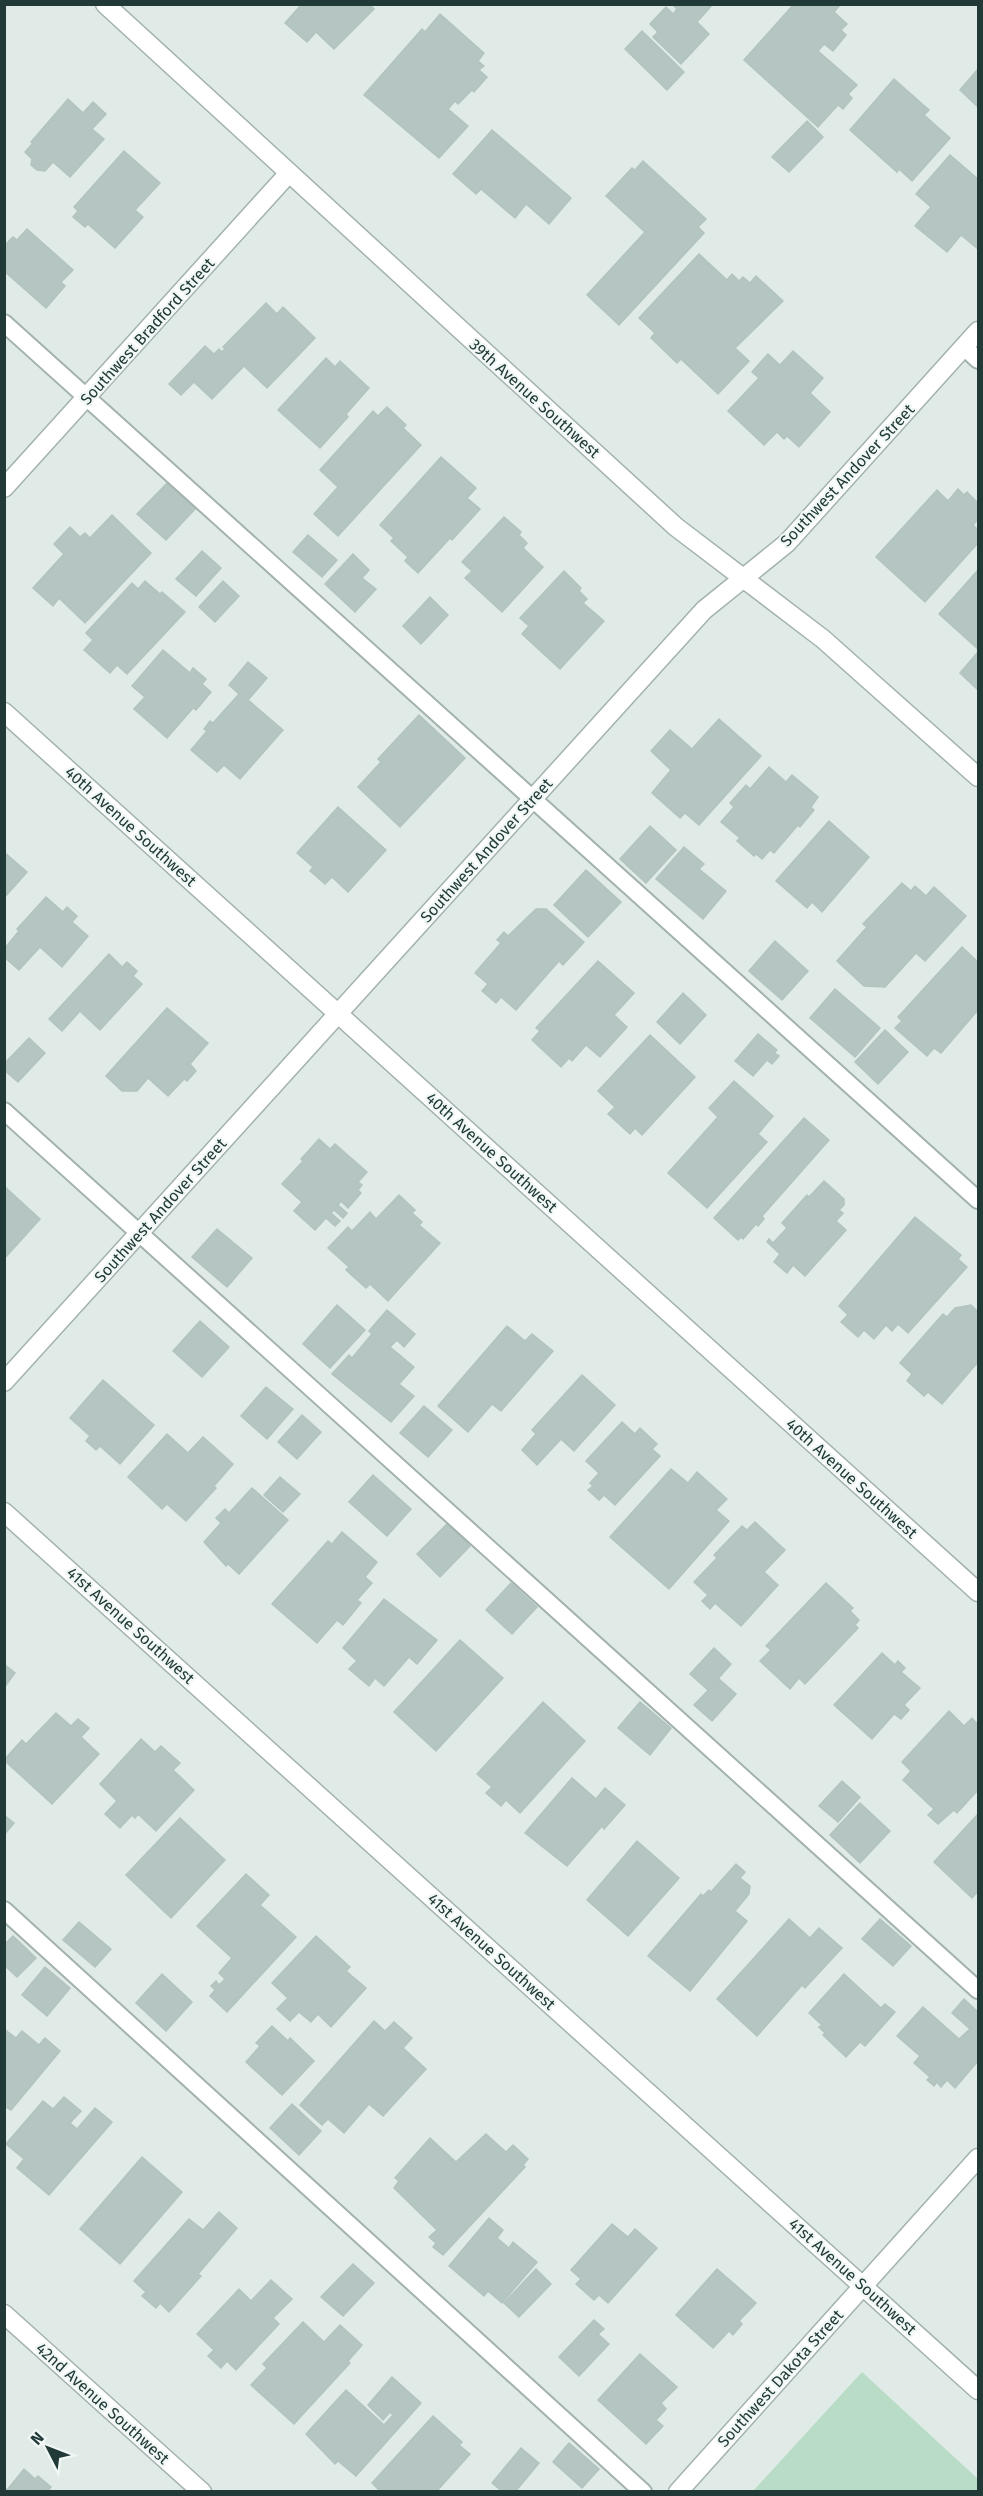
<svg xmlns="http://www.w3.org/2000/svg" width="983" height="2496" font-family="'Fira Sans',sans-serif">
<style>
.green{fill:#b9dcc7}
.building{fill:#b5c5c1;stroke:#b2c4bf;stroke-width:1.5}
.lines{fill:none;stroke-linecap:round;stroke-linejoin:round}
.service-casing{stroke:#a3b2af;stroke-width:20}
.minor-casing{stroke:#a3b2af;stroke-width:21}
.service{stroke:#fff;stroke-width:16}
.minor{stroke:#fff;stroke-width:18}
.labels{text-anchor:middle;stroke-width:4.5;stroke-linejoin:round;paint-order:stroke}
.street-label{font-size:16px;fill:#213a38;stroke:#f0f7f5}
</style>
<rect width="100%" height="100%" fill="#e0ebe7"/>
<path class="green" d="M862 2372 978 2479V2491H753Z"/>
<g class="building">
<path d="M302 4H373L371 6 374 9 334 49 316 32 307 42 285 23Z"/>
<path d="M672 4H713L697 22 709 34 681 64 653 37 658 32 650 24 666 7 673 14 677 9Z"/>
<path d="M794 4H841L834 12 847 24 841 30 846 35 833 51 824 44 818 51 857 85 848 94 852 98 843 109 838 105 818 127 744 60Z"/>
<path d="M440 14 484 53 478 61 484 66 479 70 487 77 474 92 472 90 458 104 455 101 448 109 468 126 439 158 364 95 422 29 425 32Z"/>
<path d="M642 31 684 72 667 90 625 49Z"/>
<path d="M978 69V107L960 90Z"/>
<path d="M894 79 929 110 924 115 950 138 912 181 899 169 897 172 850 130Z"/>
<path d="M68 99 83 113 93 102 106 114 92 129 104 139 70 177 53 162 45 171 37 170 31 165 32 159 25 152 33 143 31 142Z"/>
<path d="M807 121 823 137 789 172 772 157Z"/>
<path d="M492 130 571 198 549 224 526 204 515 218 481 189 476 194 453 174Z"/>
<path d="M124 151 160 183 135 210 143 217 115 248 88 224 85 227 73 217 78 211 74 207Z"/>
<path d="M950 155 978 179V249L961 235 947 252 915 226 931 207 916 194Z"/>
<path d="M643 161 706 219 698 227 704 233 619 325 587 295 645 232 606 196 632 168 635 170Z"/>
<path d="M27 229 73 270 61 282 65 286 46 308 4 271V246L13 237 17 240Z"/>
<path d="M699 254 727 280 732 274 739 281 743 277 750 283 756 276 783 301 735 348 749 361 718 394 681 359 677 363 651 338 655 333 639 318Z"/>
<path d="M266 303 277 314 283 307 315 338 267 388 244 366 212 399 194 382 181 395 169 384 205 346 214 354 219 349 222 352 225 349 223 347Z"/>
<path d="M793 351 823 378 810 393 830 412 799 447 787 436 784 439 777 432 764 445 728 411 759 378 752 372 768 354 780 365Z"/>
<path d="M326 358 335 367 340 361 369 388 346 414 348 417 320 448 278 410Z"/>
<path d="M387 407 406 425 403 428 421 445 338 536 314 514 338 487 320 470 373 411 378 416Z"/>
<path d="M441 457 476 488 467 498 480 509 452 540 450 538 418 573 405 561 408 557 391 541 394 538 380 525Z"/>
<path d="M169 481 197 507 166 540 137 514Z"/>
<path d="M958 489 964 495 967 492 978 503V519L973 525 978 530V543L925 602 876 557 937 490 948 501Z"/>
<path d="M112 515 151 553 85 623 59 598 53 606 33 588 64 554 54 544 70 527 80 537 85 533 90 538Z"/>
<path d="M504 517 521 532 519 535 527 543 523 548 543 567 502 612 465 578 472 571 462 562Z"/>
<path d="M308 535 337 560 322 577 293 552Z"/>
<path d="M202 551 221 568 196 596 176 579Z"/>
<path d="M353 554 369 570 362 578 376 589 355 612 325 584Z"/>
<path d="M978 570V649L939 614Z"/>
<path d="M564 571 581 588 579 591 587 599 583 603 604 621 560 669 522 634 529 626 520 618Z"/>
<path d="M145 581 160 594 162 592 185 612 127 674 117 665 110 673 84 650 93 640 86 633 132 583 138 589Z"/>
<path d="M223 581 239 596 215 622 199 607Z"/>
<path d="M430 597 448 615 421 644 403 626Z"/>
<path d="M163 650 190 673 193 668 206 679 202 684 211 692 196 710 193 708 167 738 134 709 145 697 132 686Z"/>
<path d="M978 652V690L960 673Z"/>
<path d="M248 662 267 678 248 700 283 730 240 779 224 765 217 772 191 750 207 731 204 729 210 721 213 723 239 694 229 685Z"/>
<path d="M419 715 465 758 400 827 358 787 381 762 378 759Z"/>
<path d="M719 719 761 756 699 825 685 813 680 818 652 793 671 770 651 751 670 730 692 749Z"/>
<path d="M769 767 786 782 792 775 818 797 811 807 814 810 800 827 798 825 774 853 770 850 762 859 756 854 754 856 737 841 740 838 721 822 734 807 730 803 746 785 750 789Z"/>
<path d="M338 807 386 850 348 892 332 877 325 884 310 871 313 867 297 853Z"/>
<path d="M829 821 869 857 822 912 812 902 807 908 776 881Z"/>
<path d="M650 826 676 850 646 883 620 859Z"/>
<path d="M684 847 704 864 699 869 726 891 703 919 656 879Z"/>
<path d="M4 852 27 872 4 898Z"/>
<path d="M586 870 621 902 588 937 554 905Z"/>
<path d="M902 883 911 891 915 886 926 896 934 887 966 916 925 961 916 953 885 987 864 986 837 961 867 927 863 924Z"/>
<path d="M46 897 63 912 67 907 77 916 72 922 88 936 62 967 40 947 19 970 4 957V949L19 931 17 929Z"/>
<path d="M536 909H546L584 942 563 965 559 961 516 1010 501 997 496 1003 482 991 488 984 475 973 501 943 497 940 504 932 508 936Z"/>
<path d="M775 941 808 971 782 1000 749 971Z"/>
<path d="M962 947 978 962V1010L941 1053 934 1048 927 1056 895 1028 902 1021 898 1017Z"/>
<path d="M109 954 122 967 127 962 137 971 133 976 142 984 100 1030 80 1011 62 1031 49 1019Z"/>
<path d="M598 961 634 993 614 1015 627 1027 600 1057 586 1045 572 1061 569 1058 561 1067 532 1040 540 1031 536 1028Z"/>
<path d="M835 989 880 1028 855 1057 810 1018Z"/>
<path d="M683 993 706 1015 680 1044 657 1022Z"/>
<path d="M167 1008 208 1043 190 1064 196 1071 187 1081 184 1079 168 1096 148 1078 137 1091H122L106 1076Z"/>
<path d="M885 1030 908 1052 878 1084 855 1062Z"/>
<path d="M758 1034 777 1050 774 1053 779 1056 772 1064 767 1060 753 1076 735 1061Z"/>
<path d="M650 1035 695 1077 642 1135 635 1128 630 1134 608 1114 615 1107 598 1091Z"/>
<path d="M29 1038 45 1053 18 1082 4 1070V1064Z"/>
<path d="M734 1081 773 1116 758 1134 767 1142 707 1208 668 1173 718 1117 709 1108Z"/>
<path d="M804 1118 829 1140 762 1216 764 1219 758 1226 756 1224 743 1239 741 1237 738 1240 714 1218Z"/>
<path d="M319 1139 330 1149 335 1144 367 1172 358 1182 362 1185 358 1190 361 1193 348 1208 341 1201 338 1205 347 1213 343 1218 334 1210 331 1213 340 1221 335 1226 326 1218 315 1230 294 1211 302 1202 282 1184 303 1161 301 1159Z"/>
<path d="M824 1181 844 1199V1205L839 1210 843 1213 836 1221 846 1230 805 1276 793 1265 787 1273 774 1262 780 1254 767 1242 769 1239 773 1243 787 1228 782 1223 807 1195 809 1197Z"/>
<path d="M4 1186 40 1219 4 1259Z"/>
<path d="M399 1195 415 1210 412 1213 422 1222 419 1225 440 1243 388 1301 370 1284 366 1288 346 1270 349 1267 328 1248 348 1227 352 1231 370 1212 376 1219Z"/>
<path d="M915 1217 961 1255 958 1259 967 1267 908 1333 898 1324 892 1331 886 1325 874 1339 864 1330 858 1337 841 1322 848 1315 839 1306Z"/>
<path d="M217 1229 252 1258 227 1287 192 1257Z"/>
<path d="M337 1305 365 1330 330 1368 303 1344Z"/>
<path d="M971 1305 978 1312V1362L942 1404 928 1392 924 1396 907 1381 912 1374 900 1363 943 1314 947 1317 955 1308Z"/>
<path d="M387 1310 415 1334 404 1347 397 1340 390 1347 414 1367 399 1384 414 1396 391 1422 332 1374 349 1355 352 1358 372 1334 369 1331Z"/>
<path d="M200 1321 229 1347 202 1377 173 1351Z"/>
<path d="M507 1326 525 1341 532 1334 553 1351 501 1411 492 1404 468 1432 438 1406Z"/>
<path d="M582 1375 615 1405 574 1451 561 1439 537 1465 522 1450 536 1434 532 1430Z"/>
<path d="M103 1380 154 1425 120 1464 100 1446 96 1450 86 1441 90 1436 70 1418Z"/>
<path d="M266 1387 293 1409 267 1439 241 1416Z"/>
<path d="M424 1406 452 1430 428 1457 400 1433Z"/>
<path d="M302 1415 321 1432 297 1459 278 1442Z"/>
<path d="M622 1422 635 1434 640 1428 657 1444 652 1449 660 1456 615 1505 604 1495 599 1500 588 1490 593 1486 590 1483 599 1473 586 1461Z"/>
<path d="M167 1434 188 1453 203 1437 233 1464 214 1486 216 1488 186 1521 167 1504 162 1509 128 1477Z"/>
<path d="M671 1469 688 1483 697 1472 727 1499 716 1510 729 1521 669 1589 610 1537Z"/>
<path d="M373 1475 411 1509 387 1536 349 1502Z"/>
<path d="M280 1477 300 1494 283 1512 264 1495Z"/>
<path d="M252 1488 288 1520 239 1574 228 1564 226 1566 204 1542 221 1523 216 1518 225 1509 229 1513Z"/>
<path d="M755 1522 785 1550 764 1572 778 1585 741 1626 715 1603 710 1609 702 1601 708 1595 694 1582 717 1558 714 1555 742 1526 747 1530Z"/>
<path d="M447 1524 470 1546 440 1577 417 1554Z"/>
<path d="M342 1532 377 1562 365 1577 372 1583 357 1600 361 1603 343 1625 337 1620 317 1643 272 1604 328 1541 332 1544Z"/>
<path d="M511 1583 537 1607 512 1634 486 1610Z"/>
<path d="M826 1583 853 1608 850 1611 859 1620 855 1625 858 1628 805 1684 799 1678 790 1689 760 1661 771 1650 766 1646Z"/>
<path d="M384 1599 437 1640 417 1664 409 1657 384 1686 375 1678 369 1686 349 1669 357 1661 343 1648Z"/>
<path d="M460 1640 503 1678 436 1751 394 1712Z"/>
<path d="M714 1648 731 1664 708 1690 690 1674Z"/>
<path d="M882 1653 895 1665 898 1661 905 1668 901 1672 920 1688 904 1705 909 1710 901 1719 894 1714 872 1739 834 1705Z"/>
<path d="M4 1664 15 1673 4 1688Z"/>
<path d="M719 1679 736 1694 712 1721 694 1705Z"/>
<path d="M543 1702 585 1741 520 1813 506 1800 501 1806 486 1793 492 1787 477 1774Z"/>
<path d="M640 1702 671 1728 650 1755 618 1728Z"/>
<path d="M949 1711 964 1726 972 1718 978 1725V1790L957 1813 954 1810 938 1824 928 1815 934 1809 903 1780 911 1771 902 1762Z"/>
<path d="M56 1713 71 1726 78 1719 89 1728 81 1737 99 1754 52 1804 4 1760 22 1740 26 1744Z"/>
<path d="M141 1739 155 1752 161 1746 180 1763 173 1770 194 1790 156 1831 138 1814 135 1818 132 1815 120 1828 105 1814 117 1801 100 1784Z"/>
<path d="M572 1778 596 1799 605 1788 625 1805 604 1829 602 1826 567 1866 525 1833Z"/>
<path d="M842 1781 860 1797 838 1822 819 1806Z"/>
<path d="M860 1803 890 1831 860 1863 830 1835Z"/>
<path d="M978 1814V1891L972 1898 934 1862Z"/>
<path d="M4 1815 14 1823 4 1835Z"/>
<path d="M180 1818 225 1860 171 1918 126 1875Z"/>
<path d="M637 1841 679 1878 628 1936 587 1900Z"/>
<path d="M736 1864 745 1872 740 1878 750 1886 749 1894 735 1911 747 1921 690 1991 648 1956 701 1894 703 1896 709 1890 711 1892Z"/>
<path d="M246 1874 269 1895 260 1905 296 1937 227 2012 210 1996 215 1990 211 1986 216 1981 219 1985 225 1979 219 1973 232 1958 197 1926Z"/>
<path d="M789 1919 810 1938 819 1928 842 1948 805 1988 802 1985 757 2036 717 1999Z"/>
<path d="M880 1919 911 1946 893 1966 862 1939Z"/>
<path d="M79 1922 111 1949 95 1967 63 1940Z"/>
<path d="M13 1936 36 1958 17 1977 4 1965V1945Z"/>
<path d="M316 1936 350 1967 346 1971 366 1988 331 2027 318 2014 311 2022 299 2012 290 2021 277 2009 288 1998 272 1983Z"/>
<path d="M45 1967 70 1988 47 2016 22 1995Z"/>
<path d="M162 1974 192 2002 166 2031 136 2003Z"/>
<path d="M844 1974 881 2008 885 2004 895 2012 865 2046 860 2042 846 2057 823 2035 825 2033 819 2027 822 2025 809 2013Z"/>
<path d="M964 1999 978 2012V2061L955 2088 947 2080 941 2087 937 2082 934 2086 927 2080 930 2077 914 2063 920 2056 897 2036 923 2007 959 2039 970 2029 952 2013Z"/>
<path d="M374 2021 385 2031 394 2022 412 2038 403 2048 426 2069 383 2116 369 2104 344 2133 328 2119 322 2125 300 2105Z"/>
<path d="M272 2026 288 2041 290 2038 314 2061 282 2095 246 2062 260 2046 256 2043Z"/>
<path d="M4 2029 16 2038 22 2031 39 2045 45 2038 60 2051 11 2110 6 2107 4 2109Z"/>
<path d="M64 2097 81 2111 70 2123 77 2129 95 2108 112 2122 49 2195 17 2168 24 2159 6 2144 43 2101 53 2109Z"/>
<path d="M292 2104 321 2131 299 2155 270 2128Z"/>
<path d="M486 2134 506 2152 513 2145 528 2159 523 2165 525 2167 443 2255 433 2247 436 2243 429 2237 437 2230 394 2188 399 2181 395 2178 430 2138 456 2162Z"/>
<path d="M142 2157 182 2192 120 2264 80 2229Z"/>
<path d="M219 2212 237 2228 198 2274 201 2276 169 2312 160 2303 156 2308 142 2296 146 2292 134 2281 189 2219 203 2230Z"/>
<path d="M489 2218 503 2230 497 2238 509 2248 513 2242 537 2262 502 2303 488 2291 484 2296 449 2266Z"/>
<path d="M612 2224 628 2237 635 2229 657 2248 608 2303 599 2295 594 2300 576 2284 581 2279 571 2270Z"/>
<path d="M353 2264 374 2283 343 2316 321 2297Z"/>
<path d="M536 2269 551 2284 519 2317 504 2303Z"/>
<path d="M717 2269 756 2303 739 2321 742 2324 733 2335 729 2331 713 2348 676 2315Z"/>
<path d="M271 2280 292 2299 273 2318 279 2324 236 2370 227 2361 221 2368 208 2356 214 2350 197 2334 239 2289 251 2301Z"/>
<path d="M594 2320 604 2329 598 2334 609 2344 579 2376 559 2357Z"/>
<path d="M303 2322 324 2342 340 2325 362 2345 348 2361 350 2363 294 2424 251 2385 267 2368 263 2364Z"/>
<path d="M640 2354 677 2387 661 2403 666 2409 656 2420 663 2426 646 2444 598 2400Z"/>
<path d="M392 2377 421 2403 356 2476 338 2461 335 2464 306 2434 346 2390 384 2425 393 2415 390 2412 383 2420 368 2405Z"/>
<path d="M433 2416 462 2442 459 2445 470 2454 436 2492H381L372 2483Z"/>
<path d="M569 2443 599 2469 582 2488 553 2462Z"/>
<path d="M521 2448 539 2463 515 2492H503L492 2483Z"/>
<path d="M24 2469 35 2479 38 2476 51 2487 47 2492H4V2487L7 2490Z"/>
</g>
<g class="lines">
<g class="service-casing">
<g id="service">
<path d="M4 323 978 1200"/>
<path d="M964 347 978 360"/>
<path d="M4 1111 978 1990"/>
<path d="M4 1910 643 2492"/>
</g>
</g>
<g class="minor-casing">
<g id="minor">
<path d="M105 4 676 527 823 639 978 777"/>
<path d="M4 488 289 173"/>
<path d="M4 712 978 1592"/>
<path d="M4 1382 704 610 787 543 978 331"/>
<path d="M4 1512 978 2390"/>
<path d="M4 2314 202 2492"/>
<path d="M678 2492 978 2158"/>
</g>
</g>
<use href="#service" class="service"/>
<use href="#minor" class="minor"/>
</g>
<g class="labels">
<g class="street-label">
<text transform="translate(147 331) rotate(-48)" y="6">Southwest Bradford Street</text>
<text transform="translate(535 398) rotate(42)" y="6">39th Avenue Southwest</text>
<text transform="translate(847 475) rotate(-47)" y="6">Southwest Andover Street</text>
<text transform="translate(131 826) rotate(42)" y="6">40th Avenue Southwest</text>
<text transform="translate(486 850) rotate(-48)" y="6">Southwest Andover Street</text>
<text transform="translate(492 1152) rotate(42)" y="6">40th Avenue Southwest</text>
<text transform="translate(160 1210) rotate(-48)" y="6">Southwest Andover Street</text>
<text transform="translate(852 1478) rotate(42)" y="6">40th Avenue Southwest</text>
<text transform="translate(131 1625) rotate(42)" y="6">41st Avenue Southwest</text>
<text transform="translate(492 1951) rotate(42)" y="6">41st Avenue Southwest</text>
<text transform="translate(853 2276) rotate(42)" y="6">41st Avenue Southwest</text>
<text transform="translate(780 2378) rotate(-48)" y="6">Southwest Dakota Street</text>
<text transform="translate(103 2403) rotate(42)" y="6">42nd Avenue Southwest</text>
</g>
</g>
<rect width="983" height="2496" fill="none" stroke="#213a38" stroke-width="12"/>
<g transform="translate(48 2448) rotate(312)" stroke="#f0f7f5" stroke-width="4.5" paint-order="stroke">
<path d="M0-4.5L10 22L0 15L-10 22Z" fill="#213a38"/>
<text y="-9" font-size="16" font-weight="bold" text-anchor="middle" fill="#213a38">N</text>
</g>
</svg>
